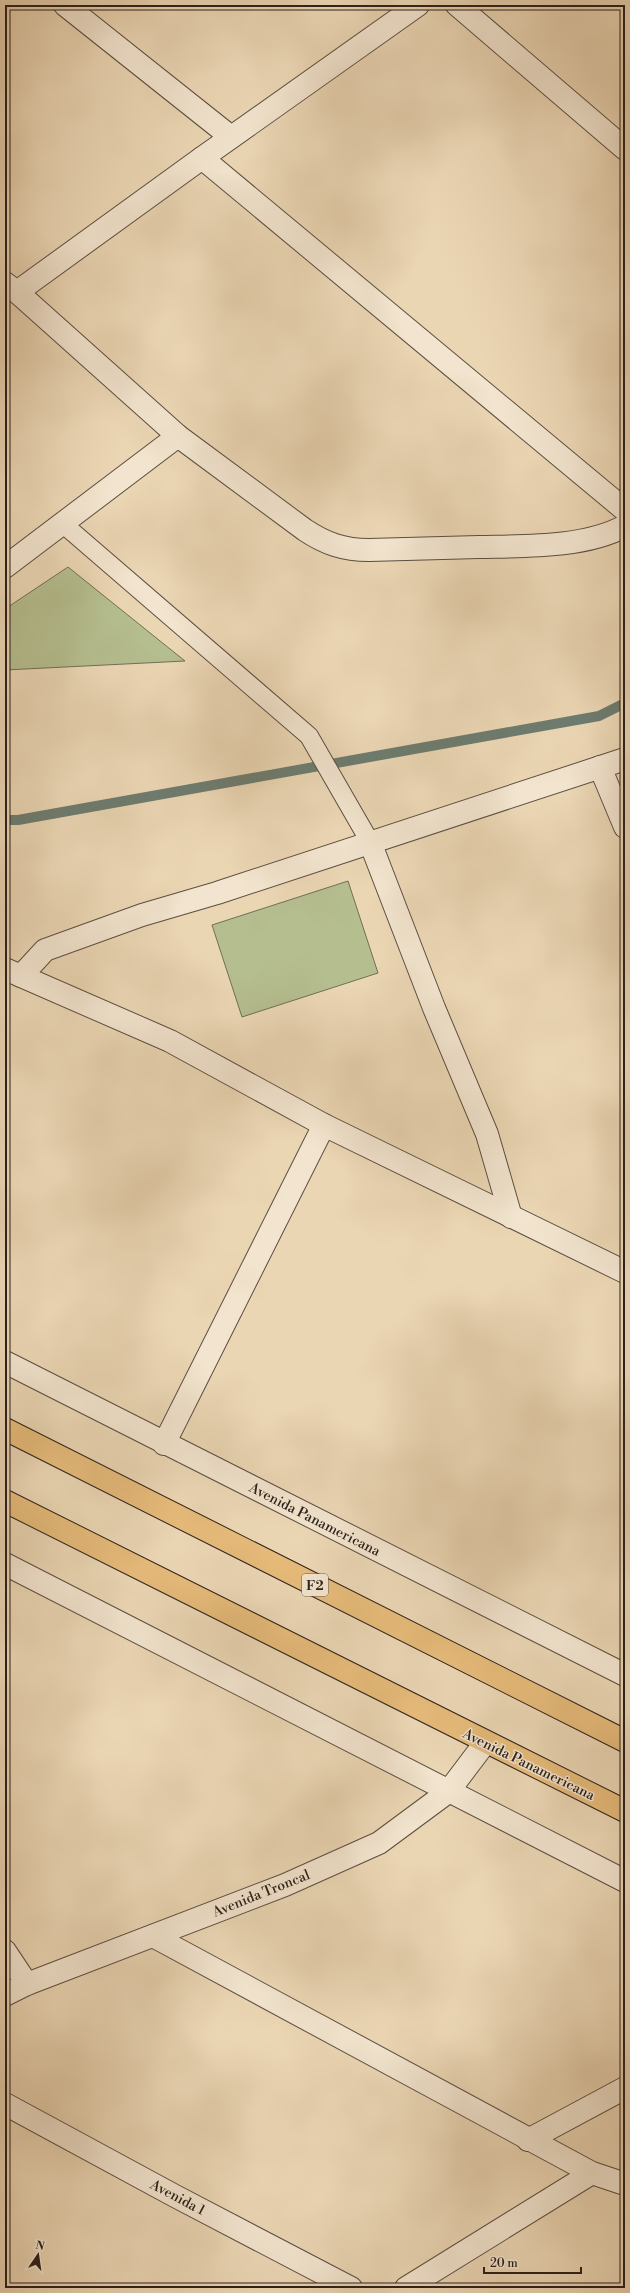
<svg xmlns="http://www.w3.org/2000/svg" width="630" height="2293" font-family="'Libre Bodoni',serif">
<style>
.green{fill:#b5be8f;stroke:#706f55}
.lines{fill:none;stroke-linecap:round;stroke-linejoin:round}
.stream{stroke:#6d7c70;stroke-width:10}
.service-casing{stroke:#5c4e41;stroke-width:20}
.minor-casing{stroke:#5c4e41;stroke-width:24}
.trunk-casing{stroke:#2c201b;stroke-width:24}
.service{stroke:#f2e4ce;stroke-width:18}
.minor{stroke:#f2e4ce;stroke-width:22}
.trunk{stroke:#e6bb7a;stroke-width:22}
.labels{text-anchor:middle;stroke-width:3;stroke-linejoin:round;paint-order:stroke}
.shield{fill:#f2e4ce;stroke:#675b51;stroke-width:1}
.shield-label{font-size:13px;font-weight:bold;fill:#2c201b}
.street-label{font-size:14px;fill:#2c201b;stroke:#f2e4ce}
</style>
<rect width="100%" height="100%" fill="#ebd6b4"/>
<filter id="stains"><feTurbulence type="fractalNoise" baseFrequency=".005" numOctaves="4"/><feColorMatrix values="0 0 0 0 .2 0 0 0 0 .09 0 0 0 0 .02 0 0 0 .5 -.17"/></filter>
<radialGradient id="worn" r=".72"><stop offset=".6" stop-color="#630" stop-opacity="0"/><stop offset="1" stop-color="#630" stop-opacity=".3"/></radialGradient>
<g class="green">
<path d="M68 567 185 661 5 670V609Z"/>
<path d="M348 881 378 973 242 1017 212 925Z"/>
</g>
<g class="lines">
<path class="stream" d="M5 820H18L599 716 625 703"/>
<g class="service-casing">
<path id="service" d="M62 523 309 736 370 842"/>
</g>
<g class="minor-casing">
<g id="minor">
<path d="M65 5 231 137"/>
<path d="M457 5 625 149"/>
<path d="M202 158 625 510"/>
<path d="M5 283 17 292 202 158 418 5"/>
<path d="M17 292 178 436 305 530C326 544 344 550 369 550 406 549 442 548 479 547 525 546 584 548 625 526"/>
<path d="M5 567 178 436"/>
<path d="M600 767 625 827"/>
<path d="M370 842 434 1008 487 1134 511 1217"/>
<path d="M5 969 170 1041 324 1125 625 1272"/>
<path d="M21 976 45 950 142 915 217 893 625 759"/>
<path d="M5 1362 625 1675"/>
<path d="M164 1444 324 1125"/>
<path d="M5 1564 625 1881"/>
<path d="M153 1936 592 2173 625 2184"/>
<path d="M5 1951 27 1984"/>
<path d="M5 1995 27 1984 285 1885 379 1843 448 1792 485 1743"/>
<path d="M5 2104 175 2196 351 2288"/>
<path d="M528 2140 625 2088"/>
<path d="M406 2288 592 2173"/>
</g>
</g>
<g class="trunk-casing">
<g id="trunk">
<path d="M5 1429 625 1741"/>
<path d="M5 1501 625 1811"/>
</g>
</g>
<use href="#service" class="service"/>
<use href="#minor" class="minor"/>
<use href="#trunk" class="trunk"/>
</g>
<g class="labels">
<rect class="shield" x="302" y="1574" width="26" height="22" rx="3"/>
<g class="shield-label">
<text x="315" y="1590">F2</text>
</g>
<g class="street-label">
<text transform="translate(315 1519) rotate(27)" y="5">Avenida Panamericana</text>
<text transform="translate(529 1764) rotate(26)" y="5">Avenida Panamericana</text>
<text transform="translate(261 1893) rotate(-22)" y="5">Avenida Troncal</text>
<text transform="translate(178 2197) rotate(28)" y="5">Avenida 1</text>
</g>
</g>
<rect width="630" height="2293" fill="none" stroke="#ebd6b4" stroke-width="20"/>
<rect x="6" y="6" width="618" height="2281" fill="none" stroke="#2c201b" stroke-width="2"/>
<rect x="10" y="10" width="610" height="2273" fill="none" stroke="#2c201b"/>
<g transform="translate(38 2255) rotate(13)" stroke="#f2e4ce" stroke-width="3" paint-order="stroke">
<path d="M0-3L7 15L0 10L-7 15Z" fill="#2c201b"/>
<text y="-6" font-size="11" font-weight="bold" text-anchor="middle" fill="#2c201b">N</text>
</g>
<path d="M484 2267v6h97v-6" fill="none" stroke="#2c201b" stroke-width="2"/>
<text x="490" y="2267" font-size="12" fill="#2c201b" stroke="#f2e4ce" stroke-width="3" paint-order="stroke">20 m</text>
<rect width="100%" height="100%" filter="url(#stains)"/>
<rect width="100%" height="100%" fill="url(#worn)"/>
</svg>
